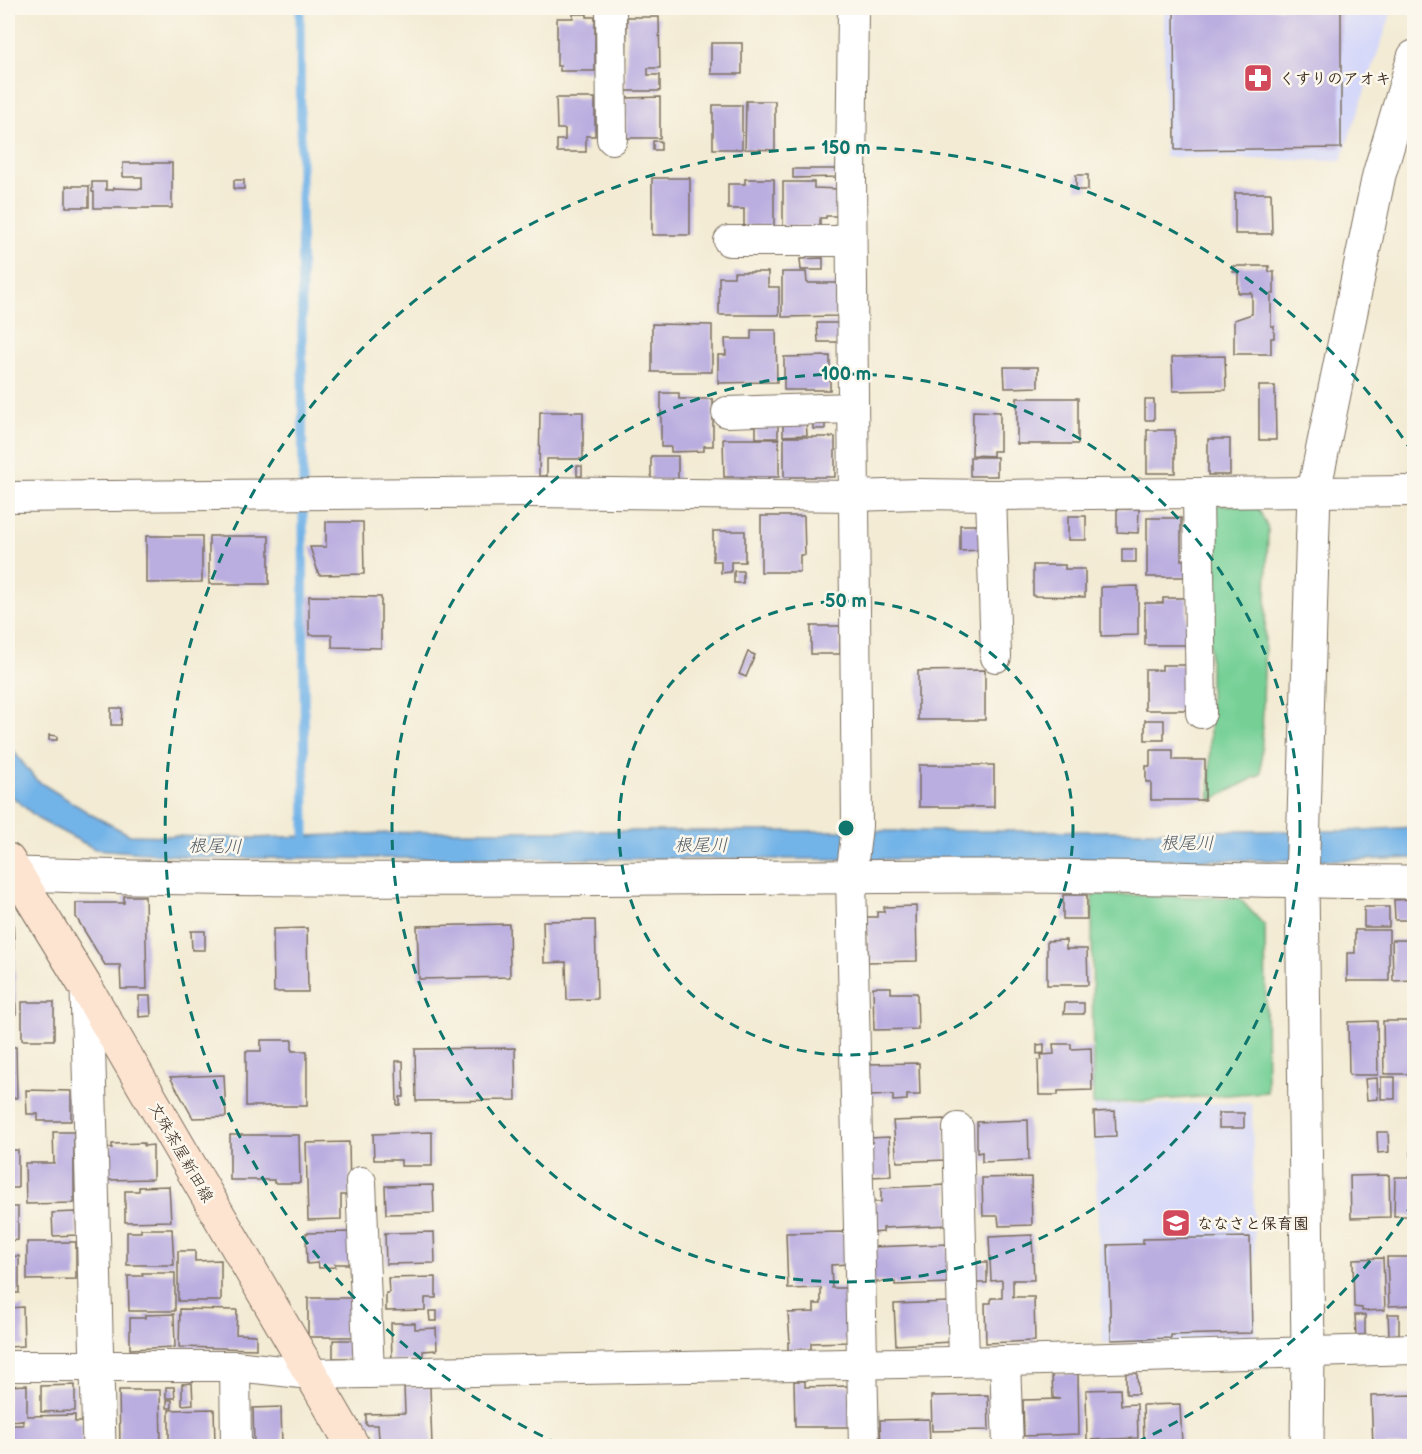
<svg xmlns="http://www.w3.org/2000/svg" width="1422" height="1454" font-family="'Balsamiq Sans','Klee One',sans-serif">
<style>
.built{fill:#d5d8f9}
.green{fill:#76d096;stroke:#587d5a;stroke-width:1.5}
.water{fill:#73b4e8;stroke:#576f83;stroke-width:1.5}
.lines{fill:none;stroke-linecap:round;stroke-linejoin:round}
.stream{stroke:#73b4e8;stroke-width:9}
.building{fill:#baade0}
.minor-casing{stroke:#7b6e5e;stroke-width:32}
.tertiary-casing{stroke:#7b6e5e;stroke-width:35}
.secondary-casing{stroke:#7b6e5e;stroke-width:35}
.minor{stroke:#fff;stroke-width:30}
.tertiary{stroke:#fff;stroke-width:33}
.secondary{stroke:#fde4d1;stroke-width:33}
.ring{fill:none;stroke:#0f766e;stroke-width:3;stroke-dasharray:10 8}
.labels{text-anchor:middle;stroke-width:5;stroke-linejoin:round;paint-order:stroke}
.poi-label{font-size:16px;font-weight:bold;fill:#3b2a1e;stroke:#fbf7ec;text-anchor:start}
.street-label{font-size:16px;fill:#3b2a1e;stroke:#fbf7ec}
.water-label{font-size:18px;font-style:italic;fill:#4f5a65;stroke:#fbf7ec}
.centre{fill:#0f766e;stroke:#fbf7ec;stroke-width:3}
.ring-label{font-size:18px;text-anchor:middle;font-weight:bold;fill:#0f766e;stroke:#fbf7ec;stroke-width:5;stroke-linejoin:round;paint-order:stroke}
</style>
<rect width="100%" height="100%" fill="#fbf7ec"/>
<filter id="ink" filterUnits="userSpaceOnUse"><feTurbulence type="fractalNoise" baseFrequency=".0167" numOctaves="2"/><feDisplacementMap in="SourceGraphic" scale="12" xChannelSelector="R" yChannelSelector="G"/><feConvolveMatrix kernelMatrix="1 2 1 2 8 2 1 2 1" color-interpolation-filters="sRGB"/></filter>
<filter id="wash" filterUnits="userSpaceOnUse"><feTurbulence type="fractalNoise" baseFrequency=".008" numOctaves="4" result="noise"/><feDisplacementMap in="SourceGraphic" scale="24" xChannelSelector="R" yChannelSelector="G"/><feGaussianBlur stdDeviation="1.35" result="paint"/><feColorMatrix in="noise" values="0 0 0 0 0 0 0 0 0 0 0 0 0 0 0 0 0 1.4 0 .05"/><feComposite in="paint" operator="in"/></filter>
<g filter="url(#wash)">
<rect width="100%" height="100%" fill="#f3ebd4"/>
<g class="built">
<path d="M1164 8H1393L1341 161 1165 157Z"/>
<path d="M1252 1103 1256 1341 1103 1343 1093 1105Z"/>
</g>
<g class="green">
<path d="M1210 505H1257L1268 529 1261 774 1210 801Z"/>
<path d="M1092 894 1239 898 1265 926 1267 1092 1093 1105Z"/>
</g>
<path class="water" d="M8 744 36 780 92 815 130 835 254 838 445 831H1348L1414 827V858L1360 860 207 858 95 849 40 820 8 793Z"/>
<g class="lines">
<path class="stream" d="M300 8 305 845"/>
</g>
<g id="blocks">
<g class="building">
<path d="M1174 8H1341V148L1175 150Z"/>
<path d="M573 14H587V17H595V71H560V66H557V18H573Z"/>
<path d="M627 17H659L660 68H648V75H660V91H626Z"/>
<rect x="711" y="43" width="31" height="31"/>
<path d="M660 97V138H626V98Z"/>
<path d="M556 98H595V136H586V152H557V140H565V129H557Z"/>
<path d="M746 101H775V150L745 149Z"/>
<rect x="713" y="105" width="29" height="44"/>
<rect x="653" y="141" width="8" height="9"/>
<path d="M123 163H172V208H94V192H92V182H106V190H113V188L142 189V177H123Z"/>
<path d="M793 169H837V177L793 178Z"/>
<rect x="1076" y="175" width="12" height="15"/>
<rect x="652" y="178" width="38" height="57"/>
<path d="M745 179H774V226H744V209H728V184H745Z"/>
<rect x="234" y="180" width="10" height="9"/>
<path d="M783 182H814V188L839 189V216H826V218H820V227L783 226Z"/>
<rect x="66" y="186" width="23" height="21"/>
<path d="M1235 193H1271L1272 234H1235Z"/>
<path d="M823 258V270H801L800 259Z"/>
<path d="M1233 266H1269V272H1274V294H1271V326H1274V338H1271V354H1234V320L1252 314V293H1238V272H1233Z"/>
<path d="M734 272H768V287H779V315H719V277H734Z"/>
<path d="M782 272H806L807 283H840V316L782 317Z"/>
<path d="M817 323H841L842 342H818Z"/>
<path d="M652 324 712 325V372H652Z"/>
<path d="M751 330H776L777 382 718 383V355H726L725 339H751Z"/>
<path d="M830 356V390H784V357Z"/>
<path d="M1225 356 1226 390 1173 391 1172 357Z"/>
<path d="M1004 367H1038V387L1005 388Z"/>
<path d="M1259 386H1275L1276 440H1259Z"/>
<path d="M661 393H679V399H713V446H704V451L671 452V447H661Z"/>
<rect x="1017" y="398" width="61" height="46"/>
<rect x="1145" y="400" width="9" height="20"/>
<path d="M973 411 1000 412V451H993V456L972 455Z"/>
<path d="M540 412H583V459H547V476H539Z"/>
<path d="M806 418 807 435 783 436V419Z"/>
<rect x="756" y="419" width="22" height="19"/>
<rect x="813" y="422" width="12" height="7"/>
<rect x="1147" y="430" width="28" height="43"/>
<rect x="784" y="437" width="51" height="40"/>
<path d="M723 439H779V477H724Z"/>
<rect x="1208" y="439" width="22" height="36"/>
<path d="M651 456H678V480L651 481Z"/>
<rect x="970" y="457" width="27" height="19"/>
<rect x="577" y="466" width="5" height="10"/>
<path d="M1117 509H1139L1138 533 1117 532Z"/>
<path d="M761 516H804L805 555H800V572H761Z"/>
<rect x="1068" y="516" width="18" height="24"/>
<path d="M1147 518H1181V560H1189V577H1147Z"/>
<path d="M326 522H363L364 574 319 575 310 547H326Z"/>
<path d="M960 525H980L981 550 960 551Z"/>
<path d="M713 531H745V562H731V572L721 573V561H713Z"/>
<path d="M146 536H202V582L146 583Z"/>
<rect x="209" y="536" width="60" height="48"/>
<rect x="1122" y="549" width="14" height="13"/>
<path d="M1033 565H1065V569H1085V597L1033 596Z"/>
<rect x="734" y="571" width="9" height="12"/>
<path d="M1138 586V635L1101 636V587Z"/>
<path d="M309 596 381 597V648L332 647V635H309Z"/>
<path d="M1163 598H1187V645H1145V603H1163Z"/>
<rect x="811" y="626" width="29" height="28"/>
<path d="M748 652 755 655 746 677 739 674Z"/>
<path d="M1162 665H1188L1189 710H1145V670H1162Z"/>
<path d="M985 670V720H918V671Z"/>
<path d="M111 708H122L121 725H111Z"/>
<rect x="1145" y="720" width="19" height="20"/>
<path d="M49 735 57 736V740H49Z"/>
<path d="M1150 750H1173V760H1205V800H1151V782H1146V766H1150Z"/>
<rect x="919" y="765" width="75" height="42"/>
<rect x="1063" y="895" width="24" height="24"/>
<path d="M124 896H145L147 989H121L120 965H105L76 917V903H124Z"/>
<path d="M1414 899V920H1395L1394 900Z"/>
<path d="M916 906 917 961 868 962 867 917H877V912H884V907Z"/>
<rect x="1364" y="907" width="25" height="20"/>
<path d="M8 914H13L16 1014 8 1015Z"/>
<path d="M595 920 597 999 567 1000 566 962 544 963 543 921Z"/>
<path d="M509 924 510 977 419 979 417 926Z"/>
<path d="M307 928 308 992H274L273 929Z"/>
<path d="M1355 930H1389V981H1347V953H1355Z"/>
<path d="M191 931H205V950H192Z"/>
<path d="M1066 940V949H1087L1088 985H1047V941Z"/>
<path d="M1392 940H1414V980L1393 981Z"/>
<path d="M873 987H891V993H917L918 1029 874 1030Z"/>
<path d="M139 996H150L151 1016 139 1017Z"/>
<rect x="22" y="1002" width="32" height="38"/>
<path d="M1065 1003H1084V1014H1064Z"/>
<path d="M1377 1021 1378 1075H1349L1348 1022Z"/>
<path d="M1383 1021H1412L1413 1074H1384Z"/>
<path d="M261 1040H292V1051H307V1106H246V1051H261Z"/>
<path d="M1044 1044V1053L1037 1054V1045Z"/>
<path d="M1053 1044H1071V1049L1091 1048 1092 1090 1058 1091V1095H1039L1038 1061 1042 1060 1041 1055 1054 1054Z"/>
<path d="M8 1047H16L17 1098H8Z"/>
<path d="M515 1048 516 1100 416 1101 415 1049Z"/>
<path d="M396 1061H403L404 1097H400V1105H397Z"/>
<path d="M919 1063 920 1095H907V1100L893 1101V1095L870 1096 868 1064Z"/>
<path d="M224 1075 226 1117 193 1118 170 1077Z"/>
<rect x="1381" y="1077" width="14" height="22"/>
<path d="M1377 1078 1378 1099 1367 1100 1365 1079Z"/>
<path d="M26 1090 71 1091V1121H38V1114H27Z"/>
<path d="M1115 1111 1116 1136 1095 1137 1094 1112Z"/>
<rect x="1219" y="1113" width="25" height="15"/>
<path d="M944 1119 946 1160 897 1162 893 1121Z"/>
<path d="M1028 1120 1029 1160 982 1162V1152L977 1153V1122Z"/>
<path d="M53 1132H74V1203L26 1204 25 1163H54Z"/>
<path d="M432 1132V1166H401V1160H374L373 1134Z"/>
<path d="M1377 1132H1388L1389 1152 1378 1153Z"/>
<rect x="1411" y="1132" width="3" height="24"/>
<path d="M230 1135H299L300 1183H274V1180H230Z"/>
<path d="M889 1137 891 1176 871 1177 870 1138Z"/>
<path d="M349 1142 350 1195H341V1219L308 1220 306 1143Z"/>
<path d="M144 1143V1146L153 1145V1179L107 1180V1148H112V1144Z"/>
<rect x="8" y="1150" width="10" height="38"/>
<path d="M1389 1175 1390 1217 1351 1218 1350 1176Z"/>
<path d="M1031 1177 1032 1225 999 1226 998 1216H983L982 1178Z"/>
<path d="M1395 1177H1414V1216H1394Z"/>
<path d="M433 1185 434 1213 386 1214 385 1186Z"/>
<path d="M947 1185 949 1225 883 1228V1232L872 1233 871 1202H881V1188Z"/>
<path d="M169 1186 171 1221 125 1222V1191H139V1187Z"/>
<path d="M8 1207H18V1240L8 1241Z"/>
<path d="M76 1212 77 1235 53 1236 52 1213Z"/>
<path d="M141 1229H172L174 1265H127V1232H141Z"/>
<path d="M352 1232V1264H335V1267L319 1268 318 1263 307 1264 306 1233Z"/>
<path d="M434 1232 435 1263 386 1264 385 1233Z"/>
<path d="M846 1232 848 1264 831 1265 832 1288H848L849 1342 811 1343V1349L788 1350V1342H790L788 1313 814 1312V1304H821V1288L788 1289 786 1233Z"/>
<path d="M1032 1235 1034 1280H1013V1297H1034L1035 1341 986 1343 985 1303H991V1298H1002V1280L991 1281 989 1237Z"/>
<path d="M1250 1237 1252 1333 1171 1335V1338L1111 1340 1108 1245 1143 1244V1239Z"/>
<path d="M27 1242H76V1279L27 1280Z"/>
<path d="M948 1244 950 1283 895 1285V1282H872V1247Z"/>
<path d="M178 1251H195V1261L221 1260V1301H178Z"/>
<path d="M19 1256V1293H8V1257Z"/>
<path d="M1387 1257H1414V1305L1389 1306Z"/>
<path d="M1383 1258 1385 1310 1362 1311V1308L1354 1307 1353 1259Z"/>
<path d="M976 1262H987V1283H977Z"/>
<path d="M142 1273H175V1311H129L128 1276H143Z"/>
<path d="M436 1277V1298H425V1310L386 1311V1293H389L388 1278Z"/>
<rect x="308" y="1298" width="46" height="39"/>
<path d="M949 1302 951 1342 896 1345 894 1304Z"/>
<path d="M23 1307 24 1346 8 1347V1308Z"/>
<path d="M180 1309 237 1310 236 1334 256 1335V1349L179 1347Z"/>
<path d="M429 1311H437V1321H430Z"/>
<path d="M174 1314 175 1347 130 1349V1318H145V1315Z"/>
<path d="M1388 1314H1399V1334L1389 1335Z"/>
<path d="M1355 1315H1365V1335H1356Z"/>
<path d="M391 1323H415V1329L436 1328 437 1350 423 1351V1361L392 1362Z"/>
<rect x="333" y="1340" width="22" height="18"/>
<path d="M1126 1373H1137L1138 1394H1126Z"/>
<path d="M1052 1374H1078L1079 1434 1024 1436 1023 1400 1060 1399 1053 1398Z"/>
<path d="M794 1381H805V1387L850 1386V1427H795Z"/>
<path d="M192 1383 193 1404 182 1405V1384Z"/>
<path d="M27 1385V1416L75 1415V1422H82L83 1446H8V1425H23V1420L8 1421V1386Z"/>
<path d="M75 1385V1411L41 1412V1386Z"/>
<path d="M166 1387H174L175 1398H166Z"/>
<path d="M404 1387H430L432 1446H382V1439H379L378 1425H366V1414L405 1413Z"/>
<path d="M1120 1389 1121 1405 1137 1404 1138 1438 1087 1440 1086 1390Z"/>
<path d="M119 1390H160L161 1446H120Z"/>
<path d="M988 1395 989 1430 932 1431 931 1396Z"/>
<path d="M1414 1395V1446H1373L1371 1396Z"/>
<rect x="167" y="1400" width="5" height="8"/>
<path d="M1180 1404 1182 1444 1144 1445 1143 1405Z"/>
<path d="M281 1407 282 1446H254L253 1408Z"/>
<path d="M214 1409 215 1443 169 1445V1410Z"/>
<path d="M929 1419 930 1446H881L880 1420Z"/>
</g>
</g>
</g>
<g filter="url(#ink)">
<use href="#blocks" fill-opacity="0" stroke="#7b6e5e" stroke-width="1.5"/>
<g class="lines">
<g class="minor-casing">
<g id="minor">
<path d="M611 8 612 139"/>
<path d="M853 8 851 177 857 826 851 878 864 1446"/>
<path d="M729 241H851"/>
<path d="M727 412 853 408"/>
<path d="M1198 493 1201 713"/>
<path d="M991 495 996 657"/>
<path d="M8 497 532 492 853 496 919 494 991 495 1414 491"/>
<path d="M958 1128 964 1361"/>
<path d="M361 1182 369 1373"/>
<path d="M1005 1361 1008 1446"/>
<path d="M8 1366H235L310 1374 1005 1361 1414 1349"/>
<path d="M235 1366 236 1446"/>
</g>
</g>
<g class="tertiary-casing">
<g id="tertiary">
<path d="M16 874C335 884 653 877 972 876 1119 875 1267 882 1414 882"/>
<path d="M87 989 99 1446"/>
<path d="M1307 1446 1308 1351 1302 882 1314 491 1379 175 1414 57"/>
</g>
</g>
<g class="secondary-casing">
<path id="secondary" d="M8 860 87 989 353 1446"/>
</g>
<use href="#minor" class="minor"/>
<use href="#tertiary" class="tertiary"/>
<use href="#secondary" class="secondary"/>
</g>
</g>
<g class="ring">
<circle cx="846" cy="828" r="227"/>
<circle cx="846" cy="828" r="454"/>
<path d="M1413 1203A680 680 0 0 1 1133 1444M559 1444A680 680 0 1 1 1413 453"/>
</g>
<defs>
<g id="pharmacy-square" transform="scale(1.5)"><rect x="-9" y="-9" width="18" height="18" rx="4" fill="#d1495b" stroke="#fbf7ec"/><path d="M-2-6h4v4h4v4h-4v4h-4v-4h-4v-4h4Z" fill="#fff"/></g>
<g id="school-square" transform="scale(1.5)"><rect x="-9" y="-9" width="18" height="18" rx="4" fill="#d1495b" stroke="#fbf7ec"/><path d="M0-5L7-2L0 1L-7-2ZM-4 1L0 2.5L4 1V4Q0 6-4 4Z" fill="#fff"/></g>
</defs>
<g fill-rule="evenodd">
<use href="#pharmacy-square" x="1258" y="78"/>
<use href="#school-square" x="1176" y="1223"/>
</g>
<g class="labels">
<g class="poi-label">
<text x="1279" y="84">くすりのアオキ</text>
<text x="1197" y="1229">ななさと保育園</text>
</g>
<g class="street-label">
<text transform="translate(182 1152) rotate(60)" y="6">文殊茶屋新田線</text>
</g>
<g class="water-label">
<text x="1187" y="849">根尾川</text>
<text x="701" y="851">根尾川</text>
<text transform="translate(215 846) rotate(1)" y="6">根尾川</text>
</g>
</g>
<circle cx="846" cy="828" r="9" class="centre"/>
<g class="ring-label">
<text x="846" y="154">150 m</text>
<text x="846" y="380">100 m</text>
<text x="846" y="607">50 m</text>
</g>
<rect width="1422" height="1454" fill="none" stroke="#fbf7ec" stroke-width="30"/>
</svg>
